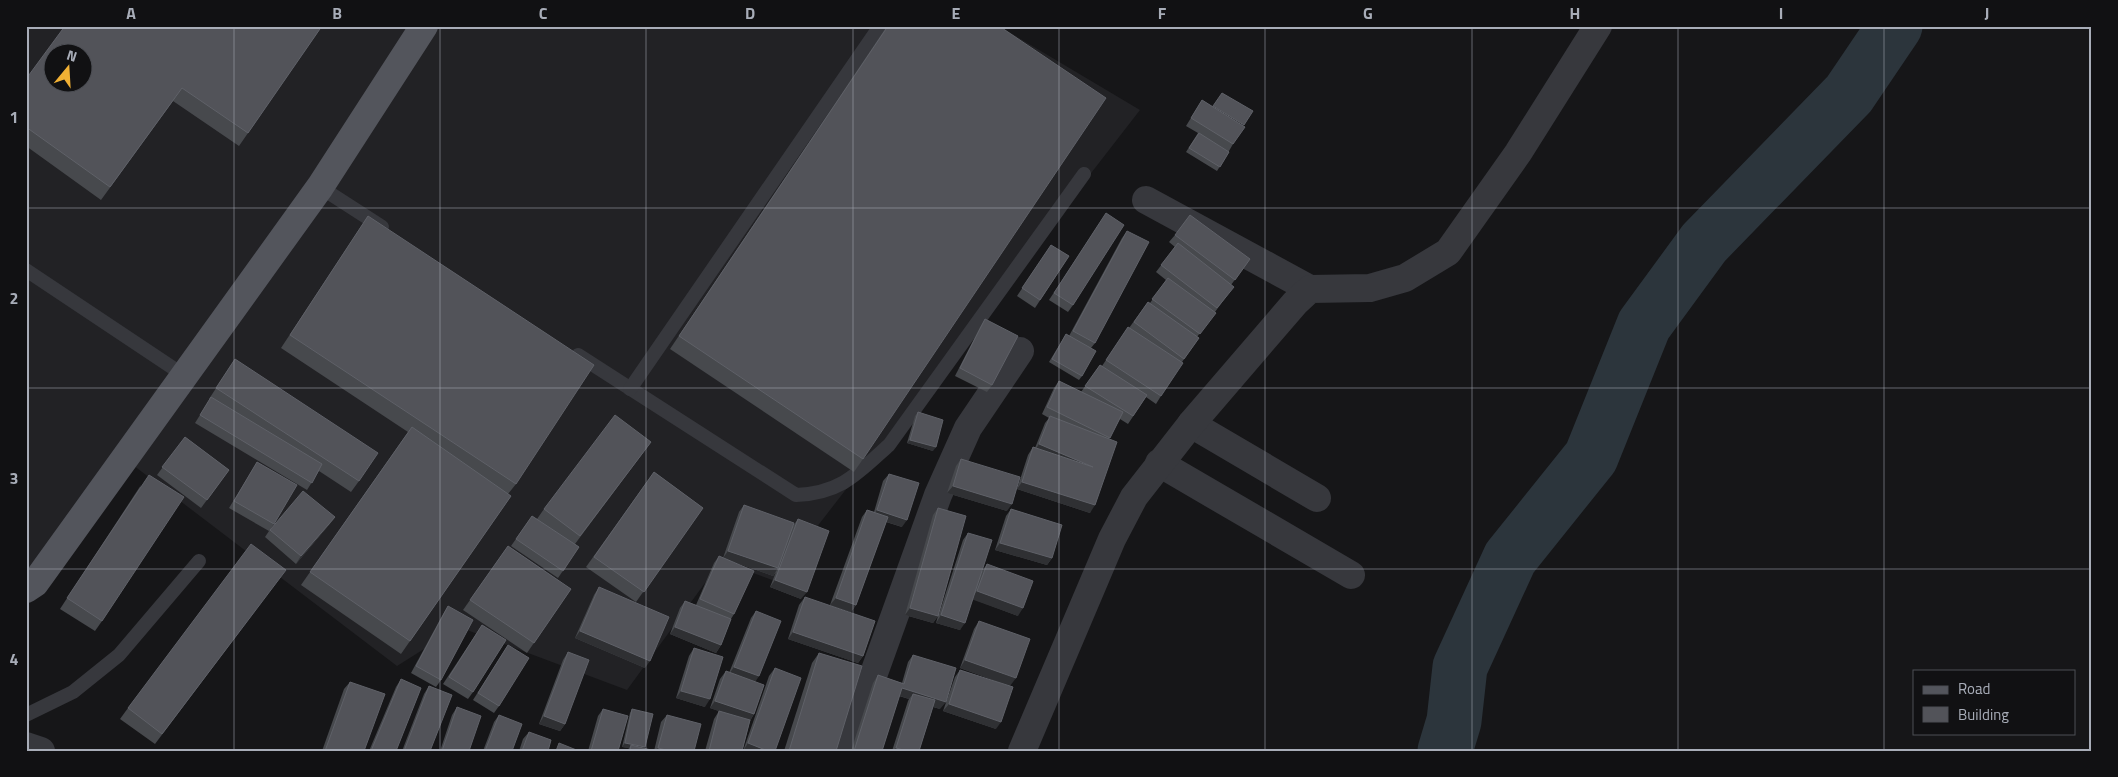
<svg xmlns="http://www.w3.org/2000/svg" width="2118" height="777" font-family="'Titillium Web',sans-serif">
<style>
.built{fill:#222225;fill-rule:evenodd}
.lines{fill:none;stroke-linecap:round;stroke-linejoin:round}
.river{stroke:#2c353c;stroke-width:55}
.service{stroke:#37383d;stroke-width:14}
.minor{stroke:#37383d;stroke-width:28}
.primary{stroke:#53555c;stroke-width:28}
.wall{fill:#47494d}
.shaded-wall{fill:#2f3033}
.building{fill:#525359;stroke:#5f6168;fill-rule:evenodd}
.grid{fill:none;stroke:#a8adb8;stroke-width:1;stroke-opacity:0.55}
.neatline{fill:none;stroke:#a8adb8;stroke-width:2}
.grid-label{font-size:16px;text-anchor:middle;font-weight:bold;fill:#a8adb8}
</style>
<rect width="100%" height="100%" fill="#161618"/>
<path class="built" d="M26 26H999L1140 110 775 581 721 561 627 690 459 627 397 666 125 459 26 576ZM52 52H82V82H52Z"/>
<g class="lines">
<path class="river" d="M1445 751 1454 721 1460 667 1510 558 1591 457 1644 325 1704 243 1849 94 1895 26"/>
<g class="service">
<path d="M320 187 382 227"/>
<path d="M26 270 185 376"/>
<path d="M578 355 796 495C841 493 857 474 889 445L1084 174"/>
<path d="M630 389 880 26"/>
<path d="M26 715 73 692 119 655 199 561"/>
</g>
<g class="minor">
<path d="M1146 200 1310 289"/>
<path d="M1191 424 1317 498"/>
<path d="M1159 463 1351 575"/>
<path d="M26 746 41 751"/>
<path d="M846 751 938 495 968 428 1020 351"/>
<path d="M1022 751 1112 539 1134 497 1191 424 1295 303 1310 289 1370 288 1405 278 1448 252 1518 153 1598 26"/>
</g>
<path class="primary" d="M26 589 35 583 320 187 424 26"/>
</g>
<g class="wall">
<path d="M322 26 239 146 173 101 101 200 26 146V79Z"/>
<path d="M887 26 863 459 854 472 670 349Z"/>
<path d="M1202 100 1243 126 1233 144 1229 151V152L1217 171 1186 152 1198 133 1186 126Z"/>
<path d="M368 216 516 484 508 494 511 496 401 654 301 585 408 432 281 348Z"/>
<path d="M1101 221 1073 305 1068 312 1049 300Z"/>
<path d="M1127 231 1095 343 1091 348 1082 376 1079 380 1049 362 1066 334 1069 336 1122 238Z"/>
<path d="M1175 235 1250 259 1231 285 1228 294 1215 312 1197 337 1199 338 1182 362 1156 404 1146 397 1128 424 1120 419 1109 439 1090 513 1017 489 1028 455 1033 447 1035 448 1045 423 1049 418 1042 414 1054 388 1059 381 1081 392 1100 365 1102 366 1128 327 1129 328 1148 302 1150 303 1166 280 1156 272 1175 247 1169 242Z"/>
<path d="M1051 245 1069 256 1035 308 1017 296Z"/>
<path d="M985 319 992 385 987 392 955 376 980 327Z"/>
<path d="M235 359 359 481 351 492 319 471 307 490 195 423 210 399H209Z"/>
<path d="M918 412 933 451 907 443 915 416Z"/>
<path d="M185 437 229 470 201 508 157 475Z"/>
<path d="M651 442 575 544 579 547 558 578 511 546 532 516 537 519 544 509Z"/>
<path d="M961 459 1007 511 947 493 956 466Z"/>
<path d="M257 462 274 524 270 530 335 517 329 525 296 564 265 537 269 531 229 508Z"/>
<path d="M654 472 703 508 636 602 586 567Z"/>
<path d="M889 474 902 527 886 522 856 605 851 612 830 605 862 517 867 510 874 512 883 481Z"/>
<path d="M141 485 102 621 95 631 60 609Z"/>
<path d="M744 505 793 526 798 519 801 599 770 587 776 572 773 576 729 560 734 614 731 619 721 645 716 653 670 634 680 608 685 601 696 605 714 563 719 556 723 558 739 512Z"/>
<path d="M938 508 939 614 963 540 968 533 982 571 987 564 1018 616 973 599 960 630 936 623 938 616 933 623 905 615 933 515Z"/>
<path d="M1011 509 1052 558 1047 565 995 550 1006 516Z"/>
<path d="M508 546 571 589 527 653 463 610Z"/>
<path d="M278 580 155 744 120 719 128 708Z"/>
<path d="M599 587 645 668 575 638 594 595Z"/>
<path d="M805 597 863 656 858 663 788 639 799 605Z"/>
<path d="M448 606 441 680 436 687 411 673 443 614Z"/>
<path d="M756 611 754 714 750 721 742 751H705L714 719 719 711 710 708 720 679 726 671 729 673 751 618Z"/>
<path d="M979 621 1010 686 960 668 974 629Z"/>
<path d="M482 625 473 692 468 699 443 684Z"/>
<path d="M508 645 499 706 494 713 473 700Z"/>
<path d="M694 648 705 707 676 698 689 656Z"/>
<path d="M568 652 565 724 560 731 539 724 563 660Z"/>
<path d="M819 653 836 751H784L812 663Z"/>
<path d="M913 655 940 709 933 707 919 751H892L908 701 909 699 899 696 882 751H851L873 683 878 675 902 683 908 662Z"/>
<path d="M775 668V751H743L769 676Z"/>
<path d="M960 670 996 729 943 711 955 677Z"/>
<path d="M401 679 396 751H369L396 687Z"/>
<path d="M350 682 364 751H322L344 689Z"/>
<path d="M429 686 430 751H402L424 694Z"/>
<path d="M457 707 469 751H440L452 715Z"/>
<path d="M603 709 618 751H588L598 716Z"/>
<path d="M632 709 645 747 644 748 654 751 661 722 667 715 694 751H627L629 748 622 747 630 713Z"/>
<path d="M499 715 512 751H483L494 722Z"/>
<path d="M529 732 548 751H519L523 739Z"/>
</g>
<g class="shaded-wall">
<path d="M910 440 936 447 933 451 907 443Z"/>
<path d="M1039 444 1093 467 1034 452Z"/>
<path d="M1022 482 1095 505 1090 513 1017 489Z"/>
<path d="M953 486 1012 504 1007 511 947 493Z"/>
<path d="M877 510 907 520 902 527 872 517Z"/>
<path d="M335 517 329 525 296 564 301 556Z"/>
<path d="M1000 543 1052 558 1047 565 995 550Z"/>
<path d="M728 551 778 568 773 576 723 558Z"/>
<path d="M775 580 807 592 801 599 770 587Z"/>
<path d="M977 591 1023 608 1018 616 971 599Z"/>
<path d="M836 598 856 605 851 612 830 605Z"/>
<path d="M910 608 938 616 933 623 905 615Z"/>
<path d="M941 615 965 623 960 630 936 623Z"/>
<path d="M675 627 721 645 716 653 670 634Z"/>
<path d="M580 631 650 661 645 668 575 638Z"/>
<path d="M793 632 863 656 858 663 788 639Z"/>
<path d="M965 660 1016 678 1010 686 960 668Z"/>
<path d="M734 667 759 676 754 684 729 674Z"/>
<path d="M902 688 946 702 940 709 911 700 913 694 909 699 897 695Z"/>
<path d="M681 691 710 699 705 707 676 698Z"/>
<path d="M715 701 754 714 749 722 710 708Z"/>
<path d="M949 704 1001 722 996 729 943 711Z"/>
<path d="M544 716 565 724 560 731 539 724Z"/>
<path d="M625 743 645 747 643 751 631 745 629 748 622 747Z"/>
<path d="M748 743 768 751H743Z"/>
<path d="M658 748 670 751H656Z"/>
<path d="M896 748 907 751H894Z"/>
</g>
<g class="building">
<path d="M65 26H322L248 133 182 88 110 187 26 127V79ZM52 52H82V82H52Z"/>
<path d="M888 26H999L1106 98 863 459 679 336Z"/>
<path d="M1222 93 1253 111 1244 125 1213 106Z"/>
<path d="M1202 100 1245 127 1233 144 1191 118Z"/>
<path d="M1199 133 1229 152 1220 167 1189 148Z"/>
<path d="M1106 213 1124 225 1073 305 1054 293Z"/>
<path d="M1190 215 1250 259 1235 280 1175 235Z"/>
<path d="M368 216 594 365 516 484 290 335Z"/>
<path d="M1127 231 1149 242 1095 343 1073 331Z"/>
<path d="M1178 243 1234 287 1217 308 1161 265Z"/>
<path d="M1051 245 1069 256 1040 300 1022 288Z"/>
<path d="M1168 278 1216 313 1200 334 1152 299Z"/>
<path d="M1148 302 1199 338 1184 359 1134 322Z"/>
<path d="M985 319 1018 336 992 385 960 368Z"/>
<path d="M1128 327 1183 363 1161 396 1106 360Z"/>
<path d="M1066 334 1096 351 1082 376 1052 359Z"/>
<path d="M235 359 378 453 359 481 216 388Z"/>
<path d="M1100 365 1147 395 1133 416 1085 386Z"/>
<path d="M1059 381 1123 412 1110 438 1047 407Z"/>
<path d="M211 397 322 464 312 483 200 415Z"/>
<path d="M918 412 943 420 936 447 910 440Z"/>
<path d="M615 415 651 442 580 536 544 509Z"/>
<path d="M1050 416 1117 442 1095 505 1022 482 1033 447 1093 467 1039 444Z"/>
<path d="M412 427 511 496 410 641 310 572Z"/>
<path d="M185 437 229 470 207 500 162 467Z"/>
<path d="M961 459 1020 477 1012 504 953 486Z"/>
<path d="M257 462 297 485 274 524 234 501Z"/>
<path d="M654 472 703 508 644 592 594 557Z"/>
<path d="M889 474 919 483 907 520 877 510Z"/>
<path d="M149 475 184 497 102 621 67 598Z"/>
<path d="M303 491 335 517 301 556 270 530Z"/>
<path d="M744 505 794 523 778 568 728 551Z"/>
<path d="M938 508 966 516 938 616 910 608Z"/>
<path d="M1011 509 1062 525 1052 558 1000 543Z"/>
<path d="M867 510 888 517 856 605 836 598Z"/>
<path d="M532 516 579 547 563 571 516 539Z"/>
<path d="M798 519 829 531 807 592 775 580Z"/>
<path d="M968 533 992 540 965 623 941 615Z"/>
<path d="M251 544 286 570 162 734 128 708Z"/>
<path d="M508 546 571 589 534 643 470 600Z"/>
<path d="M719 556 754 571 734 614 700 599Z"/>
<path d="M987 564 1033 581 1023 608 977 591Z"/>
<path d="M599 587 669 617 650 661 580 631Z"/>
<path d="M805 597 875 621 863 656 793 632Z"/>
<path d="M685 601 731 619 721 645 675 627Z"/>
<path d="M448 606 473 620 441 680 416 666Z"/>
<path d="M756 611 781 621 759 676 734 667Z"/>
<path d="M979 621 1030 639 1016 678 965 660Z"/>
<path d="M482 625 506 640 473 692 449 677Z"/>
<path d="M508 645 529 658 499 706 478 693Z"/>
<path d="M694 648 723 657 710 699 681 691Z"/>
<path d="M568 652 589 660 565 724 544 716Z"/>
<path d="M819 653 862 666 836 751H789Z"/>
<path d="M913 655 956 668 946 702 902 688 882 751H854L878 675 904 684Z"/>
<path d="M775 668 801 678 775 751H768L748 743Z"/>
<path d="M960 670 1013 687 1001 722 949 704Z"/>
<path d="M726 671 764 685 754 714 715 701Z"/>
<path d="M401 679 421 688 396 751H371Z"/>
<path d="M350 682 385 694 364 751H325Z"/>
<path d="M429 686 452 695 430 751H404Z"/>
<path d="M913 694 935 700 919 751H907L896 748Z"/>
<path d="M457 707 481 716 469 751H442Z"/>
<path d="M603 709 628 716 618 751H591Z"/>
<path d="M632 709 653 714 645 747 625 743Z"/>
<path d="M719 711 750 720 742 751H709Z"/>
<path d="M499 715 522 724 512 751H485Z"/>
<path d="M667 715 701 724 694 751H670L658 748Z"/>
<path d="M529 732 551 740 548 751H522Z"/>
<path d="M559 743 579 751H556Z"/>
<path d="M631 745 655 751H630Z"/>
</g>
<path class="grid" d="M234 26V751M440 26V751M646 26V751M853 26V751M1059 26V751M1265 26V751M1472 26V751M1678 26V751M1884 26V751M26 208H2092M26 388H2092M26 569H2092"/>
<rect width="2118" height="777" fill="none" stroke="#111113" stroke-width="55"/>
<rect x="1913" y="670" width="162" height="65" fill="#111113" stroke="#4d4f55"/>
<rect x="1923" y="686" width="25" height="8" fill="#53555c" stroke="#4d4f55"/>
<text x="1958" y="694" font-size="15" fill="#a8adb8">Road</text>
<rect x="1923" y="707" width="25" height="15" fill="#525359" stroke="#4d4f55"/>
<text x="1958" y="720" font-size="15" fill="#a8adb8">Building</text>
<g transform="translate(68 68) rotate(18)"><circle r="24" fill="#111113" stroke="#4d4f55"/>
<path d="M0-4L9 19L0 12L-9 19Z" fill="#f2b134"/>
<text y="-8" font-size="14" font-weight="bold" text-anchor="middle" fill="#a8adb8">N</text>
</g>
<rect x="28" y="28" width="2062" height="722" class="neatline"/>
<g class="grid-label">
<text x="131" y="19">A</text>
<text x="337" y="19">B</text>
<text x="543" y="19">C</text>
<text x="750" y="19">D</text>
<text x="956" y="19">E</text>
<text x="1162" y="19">F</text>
<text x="1368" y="19">G</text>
<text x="1575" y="19">H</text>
<text x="1781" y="19">I</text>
<text x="1987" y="19">J</text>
<text x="14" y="123">1</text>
<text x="14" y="304">2</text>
<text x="14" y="484">3</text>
<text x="14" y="665">4</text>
</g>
</svg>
